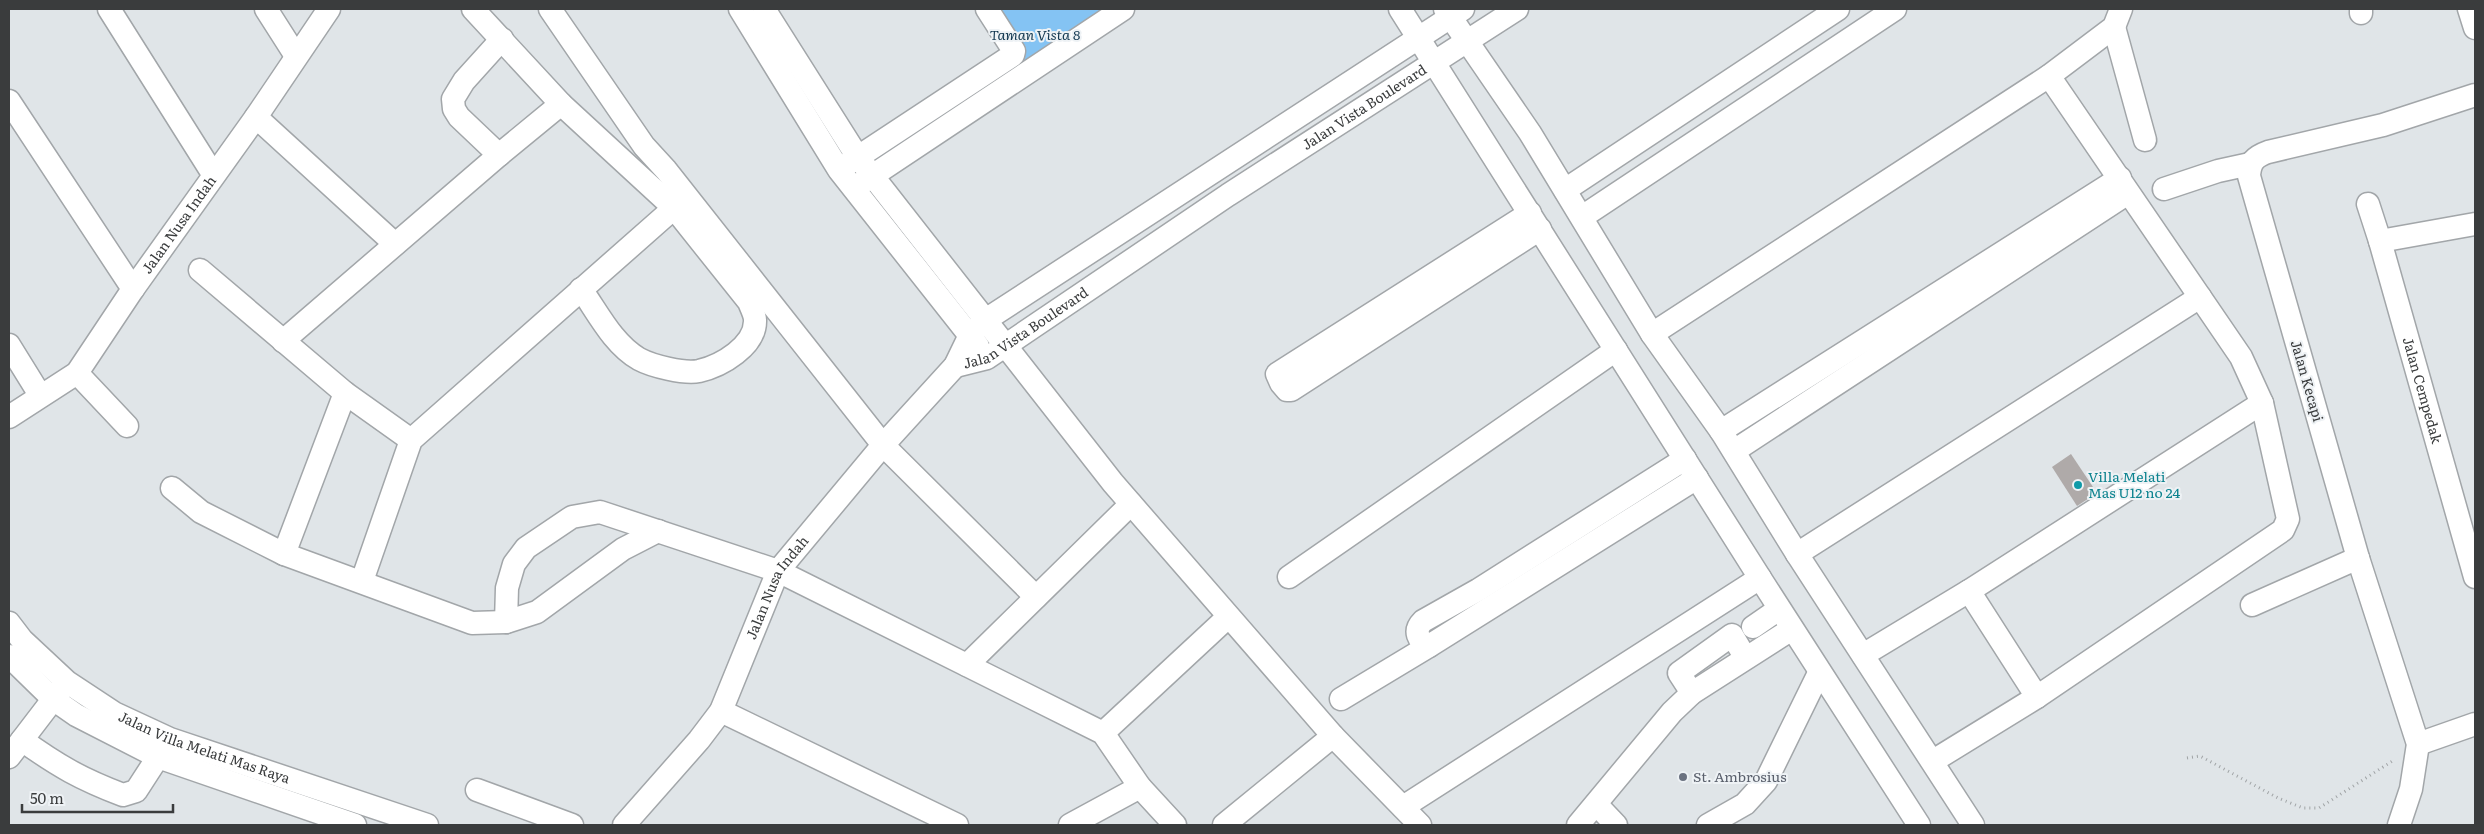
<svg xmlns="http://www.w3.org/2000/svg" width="2484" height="834" font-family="Literata,serif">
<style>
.green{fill:#84c3f3}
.building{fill:#afaaa9}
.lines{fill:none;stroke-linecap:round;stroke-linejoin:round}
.minor-casing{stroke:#a2a6a9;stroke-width:25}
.path{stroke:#a0a4a6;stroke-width:3;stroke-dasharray:1 4;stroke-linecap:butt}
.minor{stroke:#fff;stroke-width:22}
.culture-dot{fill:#0f9aa8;stroke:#eef2f5;stroke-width:2}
.worship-dot{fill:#6b7280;stroke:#eef2f5;stroke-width:2}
.labels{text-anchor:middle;stroke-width:4;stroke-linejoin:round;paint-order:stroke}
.park-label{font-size:14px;font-style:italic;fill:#123750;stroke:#eef2f5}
.street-label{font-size:14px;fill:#3a3c3d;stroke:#eef2f5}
.culture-label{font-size:14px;fill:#0d838f;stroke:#eef2f5;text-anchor:start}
.worship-label{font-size:14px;fill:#5b616d;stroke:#eef2f5;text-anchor:start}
</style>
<rect width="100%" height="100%" fill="#e0e5e8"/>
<path class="green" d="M987 9H1123L1027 72Z"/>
<path class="building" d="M2071 454 2097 493 2077 506 2052 467Z"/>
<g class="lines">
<g class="minor-casing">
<g id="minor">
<path d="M109 9 213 174"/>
<path d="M266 9 296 56"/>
<path d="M473 9 561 104 674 208 749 302C751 307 755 315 755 320 756 346 721 366 699 371 684 374 652 366 639 359 613 344 598 313 581 289"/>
<path d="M550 9 644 146 666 170 883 445 1036 597"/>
<path d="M740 9 839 170 978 346"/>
<path d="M764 9 857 156 1113 483 1333 736 1420 825"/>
<path d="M1400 9 1760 578 1403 807"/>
<path d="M1445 9 1530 133 1652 334 1721 431 1797 554 1973 825"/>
<path d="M2469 9 2475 28"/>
<path d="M2361 13V9"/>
<path d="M2114 27 2145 140"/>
<path d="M9 101 133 289"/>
<path d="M256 117 395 244"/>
<path d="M499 155 459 117 454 109 453 99 464 81 502 39"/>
<path d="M846 165 1013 55 1014 51 987 9"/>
<path d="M860 184 1123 9"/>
<path d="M2164 189 2218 171 2250 164"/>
<path d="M1565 190 1838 9"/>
<path id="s1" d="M2368 204 2380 241 2475 577"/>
<path d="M1530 213 1277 374 1281 383 1287 390H1291L1540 229"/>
<path d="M1582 217 1895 9"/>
<path d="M2380 241 2475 224"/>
<path d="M200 270 345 393 411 440"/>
<path d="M1652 334 2049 76 2114 27 2121 9"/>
<path d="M283 341 499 155 561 104"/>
<path d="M9 345 40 395"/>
<path id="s2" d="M955 366 987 358 1228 195 1517 9"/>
<path d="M77 373 127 426"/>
<path id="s3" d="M9 417 77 373 133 289 256 117 329 9"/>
<path d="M1721 431 2120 178"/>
<path d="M1734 451 2128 193"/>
<path d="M172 488 201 512 284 554 472 623 506 622 537 612 623 549 658 531"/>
<path d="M284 554 345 393"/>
<path d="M1797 554 2200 297"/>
<path d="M1289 577 1616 350"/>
<path d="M1760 578 1919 825"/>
<path d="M362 581 411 440 674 208"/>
<path d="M1969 591 2037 697"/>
<path d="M2252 605 2358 558"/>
<path d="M506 622 507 588 514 564 526 548 572 517 600 512 778 571 1103 733 1140 787 1175 825"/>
<path id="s4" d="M9 623 22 640 67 682 114 713 170 739 427 825"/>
<path d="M1753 627 1779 609"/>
<path d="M1429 646C1418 641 1413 631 1423 621L1478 590 1685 459"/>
<path d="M1863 655 1969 591 2262 403"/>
<path d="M9 656 53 699 76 715 158 757 355 825"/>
<path d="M967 665 1131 504"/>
<path d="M1692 693 1679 673 1732 635 1745 657"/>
<path d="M1341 699 1429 646 1697 478"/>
<path d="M721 711 957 825"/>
<path d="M1103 733 1228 617"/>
<path d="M22 740C58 766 81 779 123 795L136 791 158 757"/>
<path d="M2418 744 2475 724"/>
<path d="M9 757 61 689"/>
<path d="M1933 761 2037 697 2283 530 2288 519 2262 403 2241 357 2049 76"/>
<path d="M477 790 572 825"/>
<path d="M1597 805 1616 825"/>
<path id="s5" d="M624 825 699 740 721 711 778 571 883 445 955 366 970 335 987 319 1463 9"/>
<path d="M1070 825 1140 787"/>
<path d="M1224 825 1333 736"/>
<path d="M1578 825 1672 712 1692 693 1792 629"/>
<path d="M1708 825 1745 804 1766 781 1819 673"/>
<path d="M2399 825 2411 789 2418 744 2358 558 2249 176C2250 162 2254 157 2268 152L2383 125 2475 95"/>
</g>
</g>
<path class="path" d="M2187 758 2200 756 2278 798 2303 808H2319L2394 760"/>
<use href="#minor" class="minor"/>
</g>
<circle class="culture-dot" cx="2078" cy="485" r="5"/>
<circle class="worship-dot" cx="1683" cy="777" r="5"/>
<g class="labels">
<g class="park-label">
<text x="1035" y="40">Taman Vista 8</text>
</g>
<g class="street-label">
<text dy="5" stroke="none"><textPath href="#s2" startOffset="486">Jalan Vista Boulevard</textPath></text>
<text dy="5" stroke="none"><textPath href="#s3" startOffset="261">Jalan Nusa Indah</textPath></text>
<text dy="5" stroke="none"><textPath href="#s2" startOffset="81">Jalan Vista Boulevard</textPath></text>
<text transform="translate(2307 381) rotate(74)" y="5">Jalan Kecapi</text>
<text dy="5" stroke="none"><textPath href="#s1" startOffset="194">Jalan Cempedak</textPath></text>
<text dy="5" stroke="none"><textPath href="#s5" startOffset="286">Jalan Nusa Indah</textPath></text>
<text dy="5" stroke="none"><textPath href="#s4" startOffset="236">Jalan Villa Melati Mas Raya</textPath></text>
</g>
<g class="culture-label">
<text x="2088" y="482">Villa Melati<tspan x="2088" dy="16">Mas U12 no 24</tspan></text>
</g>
<g class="worship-label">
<text x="1693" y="782">St. Ambrosius</text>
</g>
</g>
<rect width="2484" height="834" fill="none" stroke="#3a3c3d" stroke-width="20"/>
<path d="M22 804v8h151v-8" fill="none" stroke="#3a3c3d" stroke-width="2.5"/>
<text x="30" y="804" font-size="15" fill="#3a3c3d" stroke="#eef2f5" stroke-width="4" paint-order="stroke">50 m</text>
</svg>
